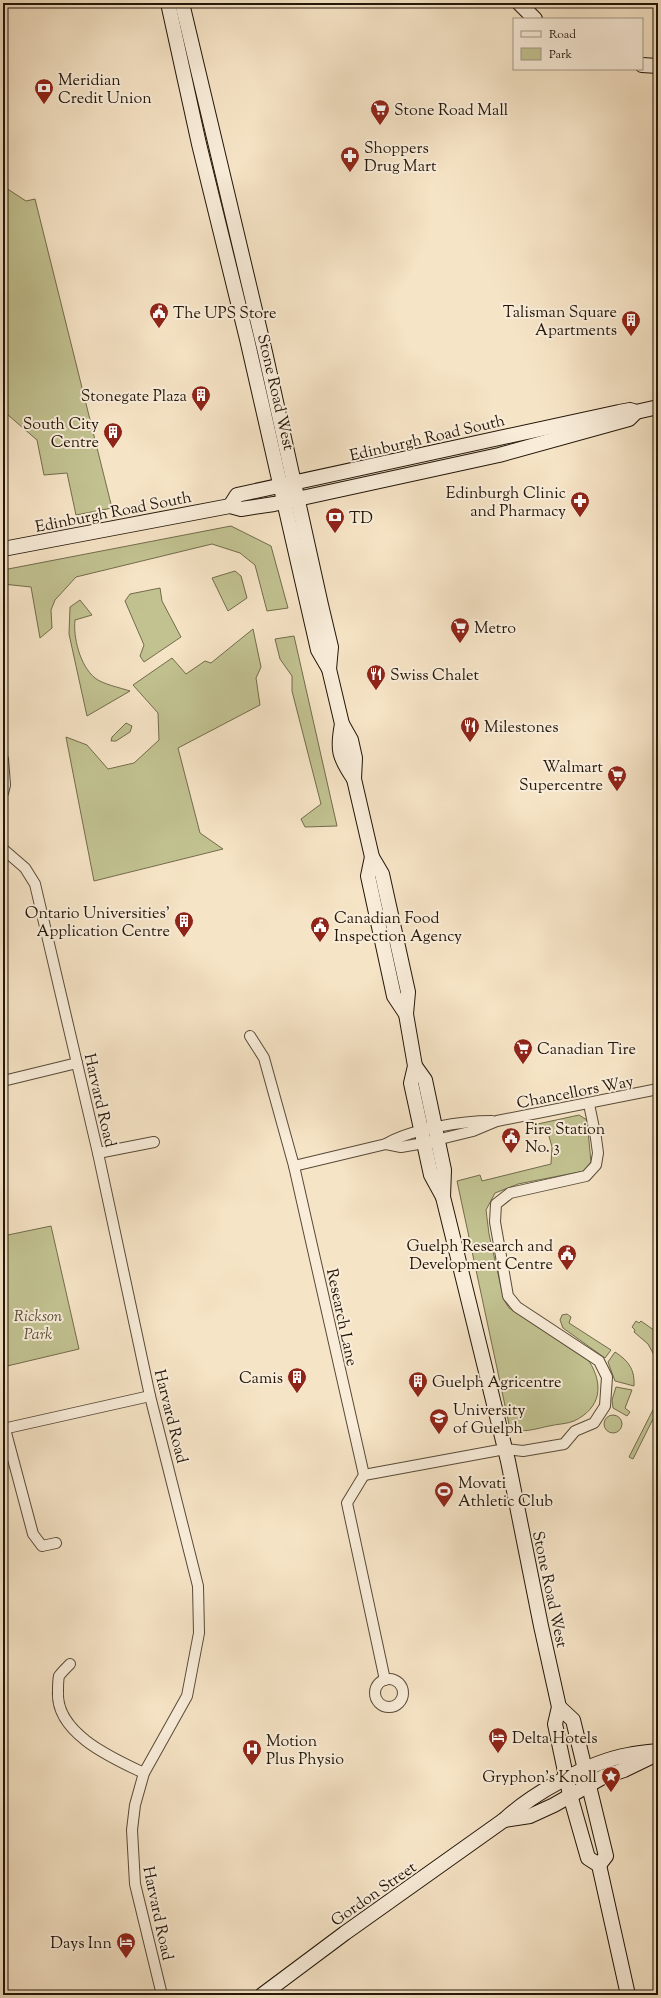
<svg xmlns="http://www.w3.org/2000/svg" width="661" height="1998" font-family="'Sorts Mill Goudy',serif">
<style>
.green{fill:#c2c291;stroke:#726c4c}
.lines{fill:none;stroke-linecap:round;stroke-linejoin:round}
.street-casing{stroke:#584a38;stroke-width:12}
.secondary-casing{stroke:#231608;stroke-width:16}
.street{stroke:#f9edda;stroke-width:10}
.secondary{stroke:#f9edda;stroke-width:14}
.labels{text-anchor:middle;stroke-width:4;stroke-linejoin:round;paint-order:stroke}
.poi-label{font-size:16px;fill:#231608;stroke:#f9edda;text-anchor:start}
.street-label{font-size:16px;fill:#231608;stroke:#f9edda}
.park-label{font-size:16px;font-style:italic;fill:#5b5238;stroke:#f9edda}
</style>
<rect width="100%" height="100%" fill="#f6e4c6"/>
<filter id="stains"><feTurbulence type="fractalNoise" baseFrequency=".005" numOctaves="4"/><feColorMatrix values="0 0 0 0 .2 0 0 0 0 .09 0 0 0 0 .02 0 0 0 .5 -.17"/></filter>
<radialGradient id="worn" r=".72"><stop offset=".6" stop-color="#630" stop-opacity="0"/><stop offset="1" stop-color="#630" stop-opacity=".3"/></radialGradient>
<g class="green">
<path d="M3 186 26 201 35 199 112 508 76 515 67 473 44 475 37 440 8 415 3 414Z"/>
<path d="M231 526 271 546 288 608 267 611 255 565 240 553 212 544 76 577 55 600 51 610 52 628 40 638 31 587 3 584V570Z"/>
<path d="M235 571 241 576 247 598 228 611 212 578Z"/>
<path d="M160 588 162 601 181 637 144 662 140 656 144 645 125 601 130 594Z"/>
<path d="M80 600 92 615 75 620C73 637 80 666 95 678 102 684 121 688 130 691L87 716 69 634 70 607Z"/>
<path d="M253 629 261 667 256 678 260 705 178 748 200 833 223 849 94 881 66 737 87 745 108 769 134 763 159 740 158 713 133 685 172 658 186 674 205 661 211 663Z"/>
<path d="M294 636 337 826 305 827 301 819 321 804 292 691V676L280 659 275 639Z"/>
<path d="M126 723 132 726 130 732 116 741H111L112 737Z"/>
<path d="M579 1115 587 1120 591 1162 584 1171 518 1184 495 1193 486 1210 489 1234 504 1300 509 1308 589 1361C604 1385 601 1408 574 1421 567 1424 557 1424 549 1426 535 1429 524 1433 510 1429L457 1181 480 1175 482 1181 551 1164 552 1147 547 1129 535 1132 533 1125Z"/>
<path d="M51 1226 79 1349 3 1367V1236Z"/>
<path d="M567 1314 571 1317 569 1323 611 1350 605 1358 563 1328 560 1320 562 1315Z"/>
<path d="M636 1321 639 1323 641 1321 658 1333V1362L648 1344 634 1332 635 1330 632 1327Z"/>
<path d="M615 1352C629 1361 635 1370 634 1386L615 1381 608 1362Z"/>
<path d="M616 1387 632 1390 625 1408 630 1412 627 1416 613 1408 612 1400Z"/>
<path d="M658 1400V1421L653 1419 633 1459 629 1457Z"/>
<circle cx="613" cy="1424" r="9"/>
</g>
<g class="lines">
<g class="street-casing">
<g id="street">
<path d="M3 759 5 785 3 793"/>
<path d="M3 849 25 868 35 884 98 1153 150 1396 198 1586 199 1633 187 1696 144 1773 135 1805 132 1830 135 1884 162 1995"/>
<path d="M250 1036 264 1058 294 1166 364 1475 347 1503 385 1680"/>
<path d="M3 1081 77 1063"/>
<path d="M386 1144 401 1147 424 1143 473 1131 497 1121 658 1089"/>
<path d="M98 1153 154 1142"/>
<path d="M294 1166 386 1144C411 1129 462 1121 492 1121"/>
<path d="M3 1429 150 1396"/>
<path d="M5 1429 33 1534 42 1546 56 1543"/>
<path d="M364 1475 505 1449 523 1451 564 1444 575 1431 594 1423 605 1406 607 1377 599 1361 517 1307 508 1296 495 1222 496 1204 510 1193 586 1176 596 1165 598 1153 596 1138 589 1104"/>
<path d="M70 1664C66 1668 62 1672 59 1676 58 1680 58 1687 58 1691 55 1733 112 1758 144 1773"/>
<circle cx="389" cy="1693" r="14"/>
</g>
</g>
<g class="secondary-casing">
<g id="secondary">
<path d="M168 3 199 144 247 339 318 650 329 669 342 724 351 740 355 758 354 779 372 857 382 874 408 992 406 1014 415 1066 411 1083 431 1175 443 1197 508 1461 541 1626 559 1707 555 1724 570 1795 588 1858 599 1865 628 1995"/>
<path d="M182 3 265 352 321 605 331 647 329 669"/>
<path d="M519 3 535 19"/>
<path d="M642 65 658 66"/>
<path d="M230 506 237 495 619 412 630 410 636 412 658 407"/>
<path d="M3 549 230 506 241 509 274 504 499 455 629 419 636 412"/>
<path d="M342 724C337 750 339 757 354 779"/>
<path d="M372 857 368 876 394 996 406 1014"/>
<path d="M415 1066 425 1080 444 1170 443 1197"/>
<path d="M559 1707 573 1720 606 1856 599 1865"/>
<path d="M504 1820 530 1816 554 1805 603 1777 624 1770 655 1755"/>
<path d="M262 1995 345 1933 504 1820C533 1793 589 1762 628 1755 638 1753 648 1752 658 1751"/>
</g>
</g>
<use href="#street" class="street"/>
<use href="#secondary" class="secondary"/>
</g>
<defs>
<g id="bank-pin" transform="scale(1)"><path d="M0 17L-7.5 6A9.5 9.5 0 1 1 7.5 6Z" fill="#8f2418" stroke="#f9edda"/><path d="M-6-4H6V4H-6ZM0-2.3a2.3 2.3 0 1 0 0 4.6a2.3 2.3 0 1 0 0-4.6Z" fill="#fff"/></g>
<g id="supermarket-pin" transform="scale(1)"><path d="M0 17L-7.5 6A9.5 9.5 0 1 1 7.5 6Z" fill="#8f2418" stroke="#f9edda"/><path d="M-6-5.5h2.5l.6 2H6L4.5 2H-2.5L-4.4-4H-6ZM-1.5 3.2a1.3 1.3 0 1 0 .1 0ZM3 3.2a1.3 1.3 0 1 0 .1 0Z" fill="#fff"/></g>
<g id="pharmacy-pin" transform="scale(1)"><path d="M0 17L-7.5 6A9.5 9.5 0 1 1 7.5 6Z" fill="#8f2418" stroke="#f9edda"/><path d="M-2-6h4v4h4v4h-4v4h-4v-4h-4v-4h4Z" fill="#fff"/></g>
<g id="civic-pin" transform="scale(1)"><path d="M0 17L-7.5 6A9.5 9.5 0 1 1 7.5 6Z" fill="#8f2418" stroke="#f9edda"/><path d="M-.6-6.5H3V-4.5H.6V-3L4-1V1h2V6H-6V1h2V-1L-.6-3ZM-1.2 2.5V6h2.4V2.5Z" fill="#fff"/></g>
<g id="building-pin" transform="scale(1)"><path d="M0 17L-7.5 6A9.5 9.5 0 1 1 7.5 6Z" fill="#8f2418" stroke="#f9edda"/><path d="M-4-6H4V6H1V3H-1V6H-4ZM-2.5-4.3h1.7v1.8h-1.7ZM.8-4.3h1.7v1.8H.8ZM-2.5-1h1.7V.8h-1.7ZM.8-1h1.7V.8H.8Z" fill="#fff"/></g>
<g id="restaurant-pin" transform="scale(1)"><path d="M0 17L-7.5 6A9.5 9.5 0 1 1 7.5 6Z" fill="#8f2418" stroke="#f9edda"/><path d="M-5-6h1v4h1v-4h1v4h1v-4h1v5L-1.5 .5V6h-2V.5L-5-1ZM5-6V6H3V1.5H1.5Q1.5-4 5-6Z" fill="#fff"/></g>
<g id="university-pin" transform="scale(1)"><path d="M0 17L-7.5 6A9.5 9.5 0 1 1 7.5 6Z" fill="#8f2418" stroke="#f9edda"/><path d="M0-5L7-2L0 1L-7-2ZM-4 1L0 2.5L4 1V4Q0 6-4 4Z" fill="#fff"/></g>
<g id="stadium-pin" transform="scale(1)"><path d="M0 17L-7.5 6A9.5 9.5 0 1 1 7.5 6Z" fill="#8f2418" stroke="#f9edda"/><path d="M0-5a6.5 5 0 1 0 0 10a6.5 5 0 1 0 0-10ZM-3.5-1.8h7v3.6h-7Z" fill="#fff"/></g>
<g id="hotel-pin" transform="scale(1)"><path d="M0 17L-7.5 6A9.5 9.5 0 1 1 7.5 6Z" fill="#8f2418" stroke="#f9edda"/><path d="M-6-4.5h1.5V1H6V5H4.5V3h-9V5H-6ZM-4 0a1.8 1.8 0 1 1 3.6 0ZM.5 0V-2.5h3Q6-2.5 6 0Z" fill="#fff"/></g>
<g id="hospital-pin" transform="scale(1)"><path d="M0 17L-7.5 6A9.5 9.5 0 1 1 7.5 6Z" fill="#8f2418" stroke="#f9edda"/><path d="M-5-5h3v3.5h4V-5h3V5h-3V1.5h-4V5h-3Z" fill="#fff"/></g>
<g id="sight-pin" transform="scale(1)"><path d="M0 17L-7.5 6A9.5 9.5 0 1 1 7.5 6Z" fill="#8f2418" stroke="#f9edda"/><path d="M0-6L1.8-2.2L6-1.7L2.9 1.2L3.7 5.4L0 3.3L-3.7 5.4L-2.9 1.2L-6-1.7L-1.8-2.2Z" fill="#fff"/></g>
</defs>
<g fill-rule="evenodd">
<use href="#bank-pin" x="44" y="88"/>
<use href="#supermarket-pin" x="380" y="109"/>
<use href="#pharmacy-pin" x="350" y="156"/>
<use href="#civic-pin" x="159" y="312"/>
<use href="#building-pin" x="631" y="320"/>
<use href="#building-pin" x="201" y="395"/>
<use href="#building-pin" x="113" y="432"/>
<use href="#pharmacy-pin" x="580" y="501"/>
<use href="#bank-pin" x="335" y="517"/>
<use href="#supermarket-pin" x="460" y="627"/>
<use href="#restaurant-pin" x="376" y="674"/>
<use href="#restaurant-pin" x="470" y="726"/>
<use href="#supermarket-pin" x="617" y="775"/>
<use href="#building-pin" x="184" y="921"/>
<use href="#civic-pin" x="320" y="926"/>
<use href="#supermarket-pin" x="523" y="1048"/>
<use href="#civic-pin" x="511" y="1137"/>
<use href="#civic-pin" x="567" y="1254"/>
<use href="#building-pin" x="297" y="1377"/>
<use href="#building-pin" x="418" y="1381"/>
<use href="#university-pin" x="439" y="1418"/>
<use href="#stadium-pin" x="444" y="1491"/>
<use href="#hotel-pin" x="498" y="1737"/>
<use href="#hospital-pin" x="252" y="1749"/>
<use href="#sight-pin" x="611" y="1776"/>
<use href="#hotel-pin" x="126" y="1942"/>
</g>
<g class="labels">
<g class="poi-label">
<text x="58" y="85">Meridian<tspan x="58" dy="18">Credit Union</tspan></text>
<text x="394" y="115">Stone Road Mall</text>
<text x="364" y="153">Shoppers<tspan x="364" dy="18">Drug Mart</tspan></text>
<text x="617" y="317" text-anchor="end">Talisman Square<tspan x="617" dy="18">Apartments</tspan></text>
<text x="173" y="318">The UPS Store</text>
<text x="187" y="401" text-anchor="end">Stonegate Plaza</text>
<text x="99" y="429" text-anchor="end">South City<tspan x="99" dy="18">Centre</tspan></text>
<text x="566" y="498" text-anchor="end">Edinburgh Clinic<tspan x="566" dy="18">and Pharmacy</tspan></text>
<text x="349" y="523">TD</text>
<text x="474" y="633">Metro</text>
<text x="390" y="680">Swiss Chalet</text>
<text x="484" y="732">Milestones</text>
<text x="603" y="772" text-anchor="end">Walmart<tspan x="603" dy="18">Supercentre</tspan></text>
<text x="170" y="918" text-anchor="end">Ontario Universities'<tspan x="170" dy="18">Application Centre</tspan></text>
<text x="334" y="923">Canadian Food<tspan x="334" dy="18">Inspection Agency</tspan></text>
<text x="537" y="1054">Canadian Tire</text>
<text x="525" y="1134">Fire Station<tspan x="525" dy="18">No. 3</tspan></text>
<text x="553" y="1251" text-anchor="end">Guelph Research and<tspan x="553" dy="18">Development Centre</tspan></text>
<text x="283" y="1383" text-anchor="end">Camis</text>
<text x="432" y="1387">Guelph Agricentre</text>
<text x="453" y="1415">University<tspan x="453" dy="18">of Guelph</tspan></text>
<text x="458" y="1488">Movati<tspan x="458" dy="18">Athletic Club</tspan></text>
<text x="512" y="1743">Delta Hotels</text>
<text x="266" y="1746">Motion<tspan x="266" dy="18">Plus Physio</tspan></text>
<text x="597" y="1782" text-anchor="end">Gryphon's Knoll</text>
<text x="112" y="1948" text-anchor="end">Days Inn</text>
</g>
<g class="street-label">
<text transform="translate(277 392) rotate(77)" y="6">Stone Road West</text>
<text transform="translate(427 437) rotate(-13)" y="6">Edinburgh Road South</text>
<text transform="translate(113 511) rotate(-11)" y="6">Edinburgh Road South</text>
<text transform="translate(575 1091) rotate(-11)" y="6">Chancellors Way</text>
<text transform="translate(101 1100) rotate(77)" y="6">Harvard Road</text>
<text transform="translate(343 1317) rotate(78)" y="6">Research Lane</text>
<text transform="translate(172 1416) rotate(76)" y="6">Harvard Road</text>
<text transform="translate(551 1589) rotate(78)" y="6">Stone Road West</text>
<text transform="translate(373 1893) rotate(-35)" y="6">Gordon Street</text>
<text transform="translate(159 1913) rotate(78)" y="6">Harvard Road</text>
</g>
<g class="park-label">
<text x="38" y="1321">Rickson<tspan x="38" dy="18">Park</tspan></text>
</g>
</g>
<rect width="661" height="1998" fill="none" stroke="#f6e4c6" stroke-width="16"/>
<rect x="4" y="4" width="653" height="1990" fill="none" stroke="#231608" stroke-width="2"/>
<rect x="8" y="8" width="645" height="1982" fill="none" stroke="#231608"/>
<rect x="513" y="18" width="130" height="52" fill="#f9edda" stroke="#a39786"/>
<rect x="521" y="31" width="20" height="6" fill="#f9edda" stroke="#a39786"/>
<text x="549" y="38" font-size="12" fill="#231608">Road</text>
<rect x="521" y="48" width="20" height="12" fill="#c2c291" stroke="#a39786"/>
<text x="549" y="58" font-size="12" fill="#231608">Park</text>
<rect width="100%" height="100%" filter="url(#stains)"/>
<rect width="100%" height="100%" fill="url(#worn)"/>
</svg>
